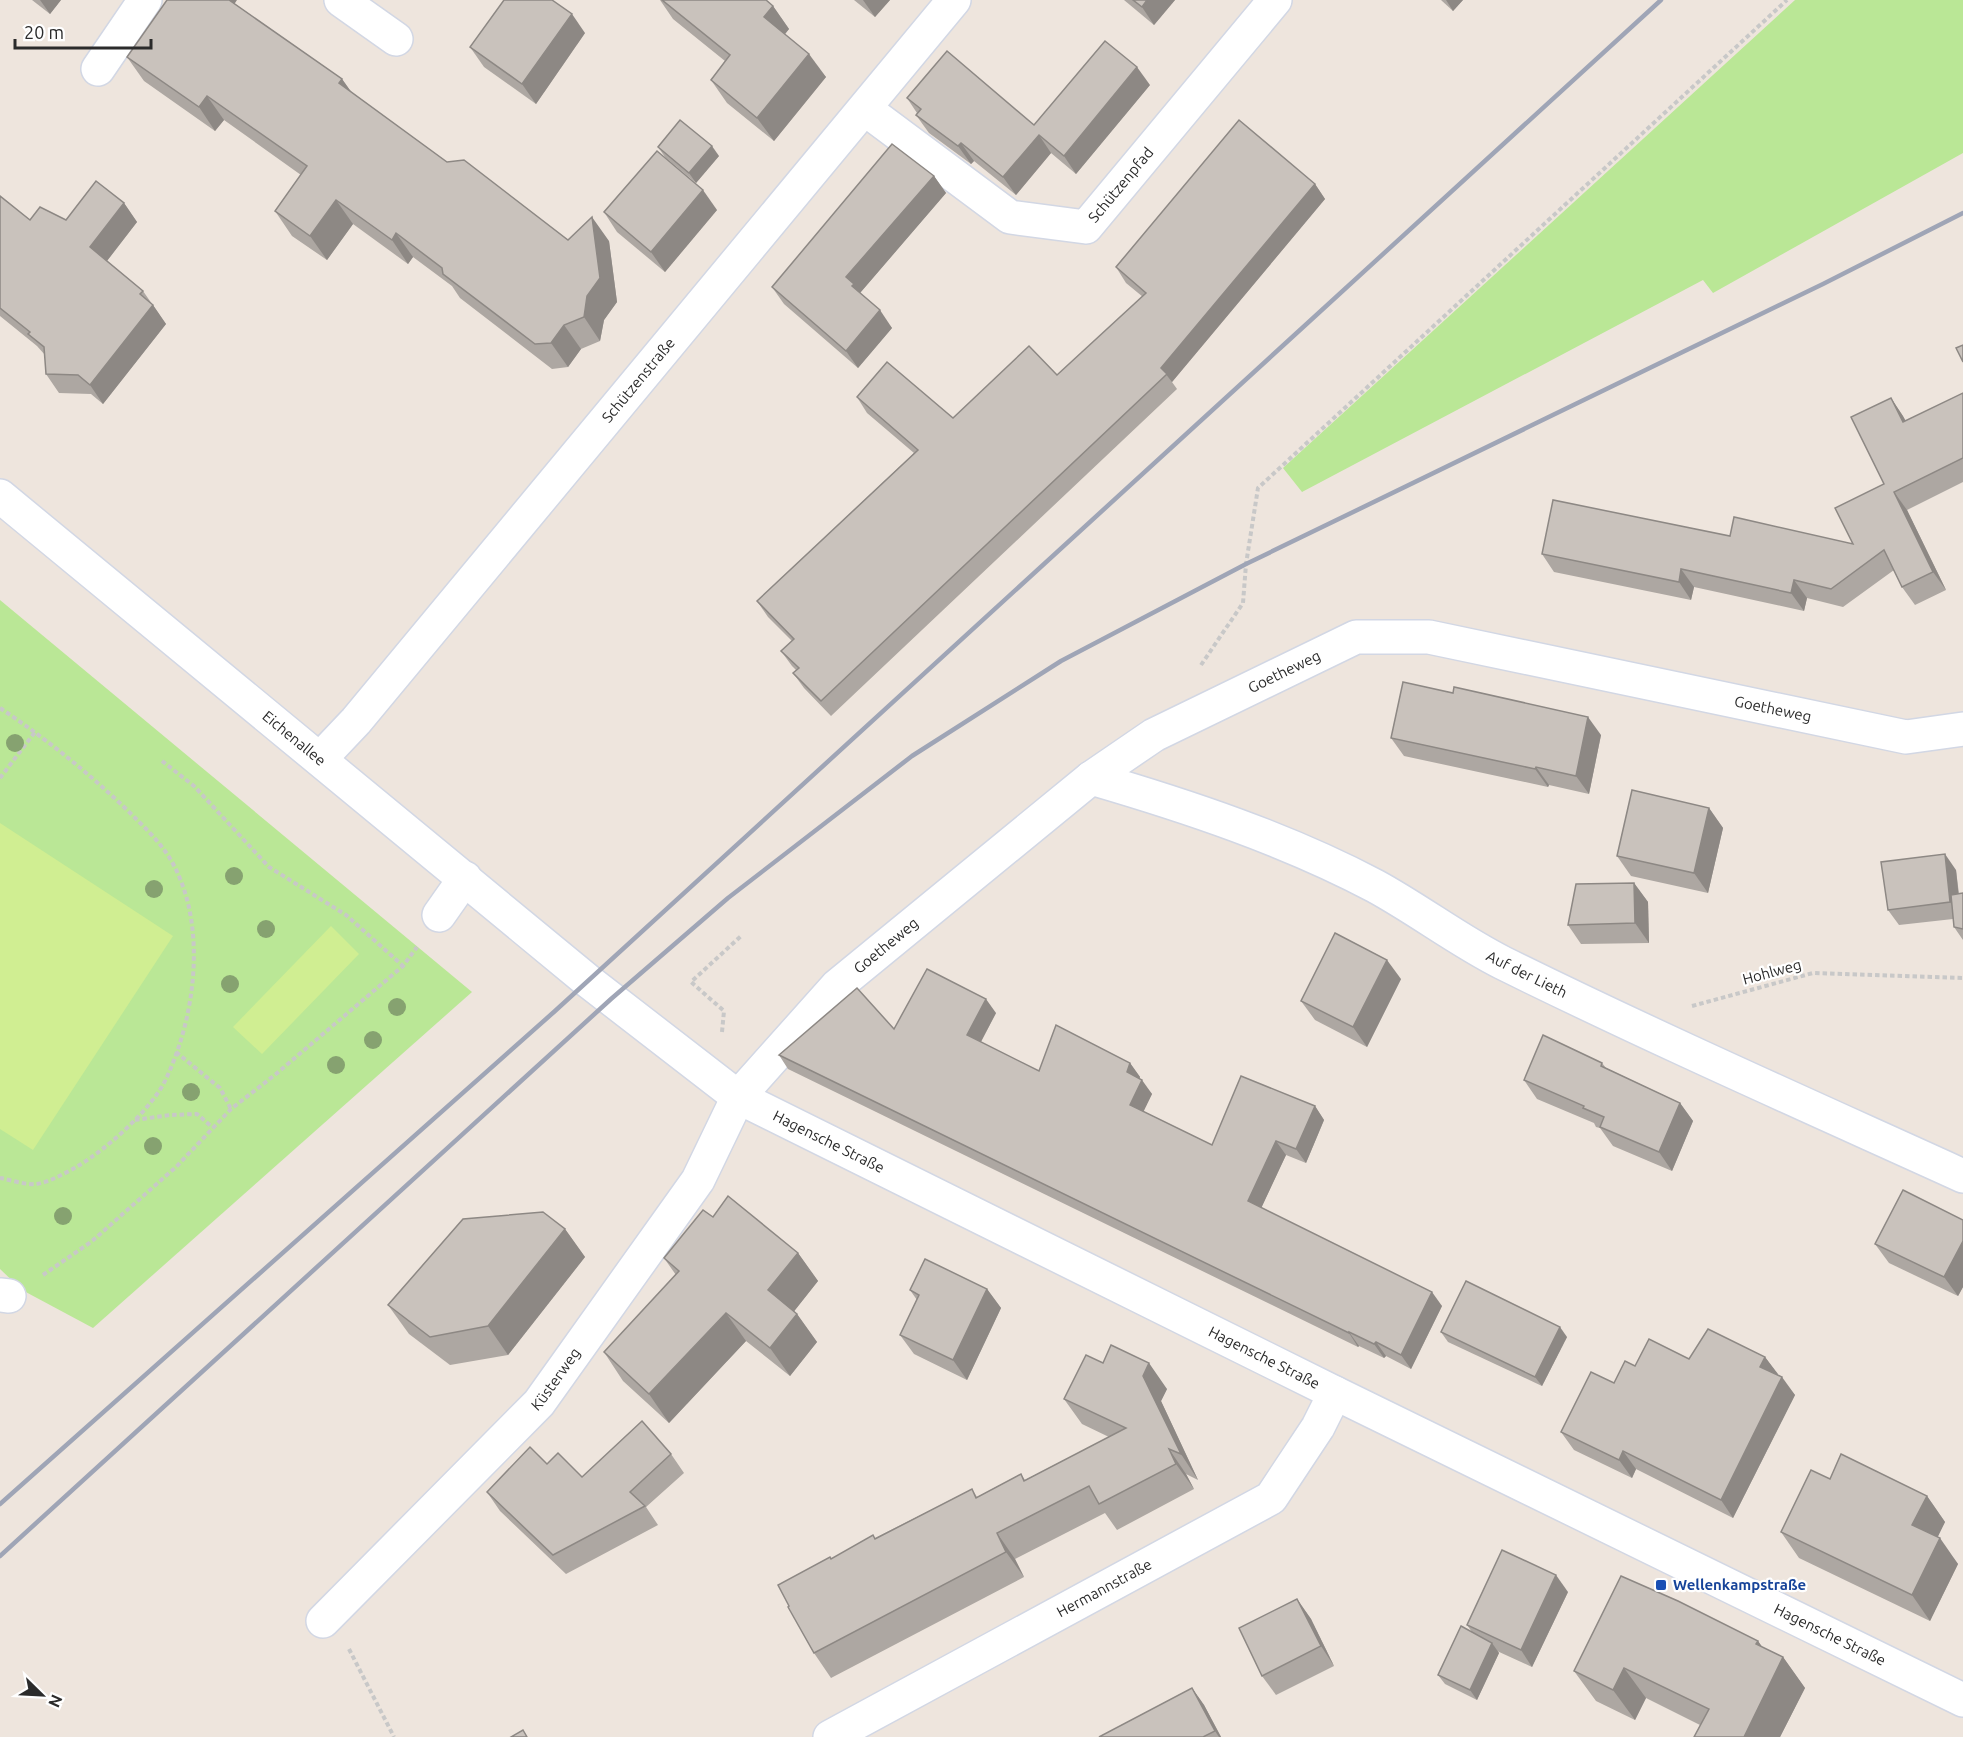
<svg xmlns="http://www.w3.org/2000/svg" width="1963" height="1737" font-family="Ubuntu,sans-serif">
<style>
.green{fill:#bae796}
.pitch{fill:#d0ee92}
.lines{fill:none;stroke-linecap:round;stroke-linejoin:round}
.minor-casing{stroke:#d2d7e4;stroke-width:36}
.path{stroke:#c8c8c8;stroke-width:4;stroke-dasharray:4.5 3;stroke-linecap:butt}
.minor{stroke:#fff;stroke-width:33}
.rail{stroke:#9fa5b6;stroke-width:4.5}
.tree{fill:#86a270}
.wall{fill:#ada7a2}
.shaded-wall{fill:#8d8884}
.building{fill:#c9c2bc;stroke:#8d8884;stroke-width:1.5}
.transit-dot{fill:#1a4fb4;stroke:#fff;stroke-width:2}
.labels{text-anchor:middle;stroke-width:4.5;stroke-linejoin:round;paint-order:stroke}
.street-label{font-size:15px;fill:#2b2b2b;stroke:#fff}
.transit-label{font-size:15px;font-weight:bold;fill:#164399;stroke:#fff;text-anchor:start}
</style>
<rect width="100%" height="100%" fill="#eee5dd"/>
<g class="green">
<path d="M1795 0H1963V153L1713 293 1703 280 1302 492 1283 468Z"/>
<path d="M0 600 472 992 93 1328 22 1290 0 1269Z"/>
</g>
<g class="pitch">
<path d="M0 823 173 936 33 1150 0 1129Z"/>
<path d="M331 926 359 954 262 1054 233 1027Z"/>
</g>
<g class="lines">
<g class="minor-casing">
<g id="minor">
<path d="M341 0 396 39"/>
<path d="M98 69 145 0"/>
<path id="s1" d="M865 109 1010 217 1086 227 1275 0"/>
<path id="s2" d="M0 496 588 981 738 1097 1335 1393 1963 1700"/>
<path id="s3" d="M320 759 356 721 954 0"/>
<path id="s4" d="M1091 778C1187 806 1286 839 1375 886 1419 910 1459 941 1503 963 1655 1038 1809 1106 1963 1176"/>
<path d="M439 915 465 878"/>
<path d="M0 1295 9 1296"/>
<path id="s5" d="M323 1621 539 1403 698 1180 738 1097 837 986 1091 778 1154 735 1356 637H1429L1906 737 1963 729"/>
<path id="s6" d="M830 1737 1271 1498 1318 1427 1335 1393"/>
</g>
</g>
<g class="path">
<path d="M1201 665 1243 603 1246 564 1258 488 1787 0"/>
<path d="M0 708C45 738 85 770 124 807 145 828 166 846 178 874 206 936 194 1021 165 1081 152 1107 116 1140 93 1156 81 1165 50 1183 36 1184 25 1185 11 1180 0 1178"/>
<path d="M162 761 194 786 269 867 346 915 403 966"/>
<path d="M0 778 35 732"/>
<path d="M1692 1006 1813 973 1963 978"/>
<path d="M722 1032 724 1011 691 982 741 936"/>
<path d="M176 1052 220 1088 231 1109"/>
<path d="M135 1120 170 1115 197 1114 212 1127"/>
<path d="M43 1275 91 1242 176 1167 231 1109 276 1074 403 966 417 947"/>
<path d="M349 1649 394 1737"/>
</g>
<use href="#minor" class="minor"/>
<g class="rail">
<path d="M0 1504 555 1011 1661 0"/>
<path d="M0 1556 611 999 728 898 912 756 1061 661 1246 564 1823 284 1963 213"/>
</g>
</g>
<g class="tree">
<circle cx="15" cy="743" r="9"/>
<circle cx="234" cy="876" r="9"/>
<circle cx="154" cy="889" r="9"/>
<circle cx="266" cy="929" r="9"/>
<circle cx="230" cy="984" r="9"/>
<circle cx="397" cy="1007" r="9"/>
<circle cx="373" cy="1040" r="9"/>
<circle cx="336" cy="1065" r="9"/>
<circle cx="191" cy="1092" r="9"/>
<circle cx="153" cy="1146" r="9"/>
<circle cx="63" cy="1216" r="9"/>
</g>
<g class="wall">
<path d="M32 0H61L50 14Z"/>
<path d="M660 0H766L773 6 789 29 785 34 826 77 774 141 727 103 711 80 725 61 673 19Z"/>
<path d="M854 0H890L875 17Z"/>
<path d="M1124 0H1175L1154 25Z"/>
<path d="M1441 0H1463L1453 11Z"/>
<path d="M235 4 342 79 352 93 447 162 568 240 609 241 617 302 604 320 600 341 581 349 568 367 552 369 460 298 452 286 413 257 408 264 353 224 327 260 292 236 275 211 301 175 224 120 215 131 144 81 127 57Z"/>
<path d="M585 33 536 104 484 67 470 47Z"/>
<path d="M1150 85 1076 174 1051 153 1016 195 974 161 971 164 929 133 916 115 917 113 907 98 1034 125Z"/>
<path d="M658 147 719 156 696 183 665 157Z"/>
<path d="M934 176 946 193 860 293 892 328 858 368 784 304 772 287Z"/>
<path d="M1315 184 1325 199 1172 382 1177 389 831 716 804 688 793 673 796 670 792 666 781 651 792 641 768 617 757 601 914 453 867 413 857 397 953 418 1057 375 1143 297 1126 283 1116 267Z"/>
<path d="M0 196 30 220H66L124 203 137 222 107 261 143 291 166 324 103 404 91 394 59 393 46 374 45 355 37 346 0 316Z"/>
<path d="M717 210 665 272 617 232 604 212Z"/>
<path d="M1963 393V482L1907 510 1946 590 1915 605 1902 587 1894 570 1843 607 1807 598 1804 611 1694 587 1691 600 1554 572 1542 554 1730 536 1853 544 1884 484 1891 398 1906 421Z"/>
<path d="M1601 735 1589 794 1549 785 1548 787 1404 756 1391 738Z"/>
<path d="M1709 808 1723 828 1708 893 1631 876 1617 856Z"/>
<path d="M1956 870 1959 894 1963 893V940L1954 927 1953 919 1899 925 1888 910Z"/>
<path d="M1634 883 1648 902 1649 943 1581 944 1568 925Z"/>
<path d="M1401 979 1367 1047 1315 1020 1301 1001Z"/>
<path d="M996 1013 981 1042 1039 1071 1130 1063 1140 1077 1139 1079 1152 1094 1143 1111 1212 1145 1315 1106 1324 1120 1306 1163 1286 1155 1261 1208 1442 1306 1411 1369 1386 1356 1384 1358 1359 1346 1358 1347 788 1069 779 1055 894 1029Z"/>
<path d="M1602 1063 1606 1068 1680 1103 1693 1121 1672 1171 1613 1146 1600 1128 1596 1127 1594 1123 1537 1099 1524 1080Z"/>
<path d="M713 1217 798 1253 818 1281 794 1311 797 1314 817 1342 790 1376 746 1341 669 1423 623 1381 604 1352 676 1275 664 1258Z"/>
<path d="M1963 1220V1287L1958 1296 1889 1263 1875 1244Z"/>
<path d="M565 1229 585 1257 508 1355 450 1365 409 1334 388 1305Z"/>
<path d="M987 1289 1001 1308 967 1380 914 1354 900 1335 917 1300 910 1290Z"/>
<path d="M1441 1332 1567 1337 1542 1386 1448 1342Z"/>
<path d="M1765 1357 1778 1375 1795 1395 1733 1518 1636 1469 1632 1478 1574 1450 1561 1432 1614 1383 1635 1366 1689 1359Z"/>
<path d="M1103 1363 1167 1389 1161 1401 1198 1480 1186 1474 1194 1489 1117 1530 1105 1513 1015 1559 1024 1577 831 1678 814 1653 831 1559 875 1538 972 1489 977 1497 1021 1474 1025 1480 1109 1437 1082 1424 1064 1399Z"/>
<path d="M671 1454 684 1473 646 1507 658 1525 566 1574 500 1511 487 1492 547 1464 582 1477Z"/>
<path d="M1830 1479 1927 1496 1945 1522 1937 1537 1958 1564 1930 1621 1799 1558 1781 1532Z"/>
<path d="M1568 1592 1532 1667 1497 1651 1499 1653 1477 1700 1445 1684 1438 1675 1472 1632 1467 1625Z"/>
<path d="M1297 1599 1311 1619 1334 1666 1276 1695 1262 1676Z"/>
<path d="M1758 1641 1762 1647 1783 1657 1805 1688 1780 1737H1694L1700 1725 1646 1698 1635 1720 1596 1701 1574 1671Z"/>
<path d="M1192 1688 1204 1705 1221 1737H1099Z"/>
</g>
<g class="shaded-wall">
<path d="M40 0H61L50 14Z"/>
<path d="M220 0H237L229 12Z"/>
<path d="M863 0H890L875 17Z"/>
<path d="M1147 0H1175L1154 25 1142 7Z"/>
<path d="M1446 0H1463L1453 11Z"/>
<path d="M773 6 789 29 780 40 764 17Z"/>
<path d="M572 14 585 33 536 104 522 84Z"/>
<path d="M809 54 826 77 774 141 757 118Z"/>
<path d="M1137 67 1150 85 1076 174 1064 156Z"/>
<path d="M342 79 359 103 339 83Z"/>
<path d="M207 96 224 120 215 131 199 107Z"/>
<path d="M1039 135 1051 153 1016 195 1003 177Z"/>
<path d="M961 143 974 161 971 164 958 146Z"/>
<path d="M712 146 719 156 696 183 689 173Z"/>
<path d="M934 176 946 193 860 293 864 303 846 277Z"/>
<path d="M1315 184 1325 199 1172 382 1161 368Z"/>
<path d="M703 190 717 210 665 272 651 252Z"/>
<path d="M336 200 353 224 327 260 310 236Z"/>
<path d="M124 203 137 222 103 266 90 247Z"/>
<path d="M592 217 609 241 617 302 604 320 600 341 584 317Z"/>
<path d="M396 233 413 257 408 264 392 240Z"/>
<path d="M153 305 166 324 103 404 90 385Z"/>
<path d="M880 310 892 328 858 368 846 351Z"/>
<path d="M564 325 581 349 568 367 551 343Z"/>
<path d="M1891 398 1903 416 1915 440 1903 422Z"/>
<path d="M1894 492 1907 510 1946 590 1933 572Z"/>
<path d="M1681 569 1694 587 1691 600 1679 582Z"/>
<path d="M1794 580 1807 598 1804 611 1791 593Z"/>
<path d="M1588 717 1601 735 1589 794 1576 776Z"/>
<path d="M1536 767 1549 785 1548 787 1535 769Z"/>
<path d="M1709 808 1723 828 1708 893 1694 873Z"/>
<path d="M1945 854 1956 870 1961 918 1950 902Z"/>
<path d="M1634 883 1648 902 1649 943 1635 923Z"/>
<path d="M1387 960 1401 979 1367 1047 1353 1027Z"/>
<path d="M986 999 996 1013 977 1049 967 1035Z"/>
<path d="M1130 1063 1140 1077 1137 1086 1127 1072Z"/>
<path d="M1142 1080 1152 1094 1140 1119 1130 1105Z"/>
<path d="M1680 1103 1693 1121 1672 1171 1659 1152Z"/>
<path d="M1315 1106 1324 1120 1306 1163 1296 1149Z"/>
<path d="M1276 1141 1286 1155 1258 1215 1248 1201Z"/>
<path d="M565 1229 585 1257 508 1355 488 1326Z"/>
<path d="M1963 1241V1287L1958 1296 1944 1277Z"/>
<path d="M798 1253 818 1281 788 1319 768 1290Z"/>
<path d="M987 1289 1001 1308 967 1380 953 1360Z"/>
<path d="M1432 1292 1442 1306 1411 1369 1401 1355Z"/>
<path d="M726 1313 746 1341 669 1423 649 1394Z"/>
<path d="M797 1314 817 1342 790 1376 770 1348Z"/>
<path d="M1560 1327 1567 1337 1542 1386 1535 1377Z"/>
<path d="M1349 1332 1359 1346 1358 1347 1349 1333Z"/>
<path d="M1376 1342 1386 1356 1384 1358 1374 1344Z"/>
<path d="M1765 1357 1778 1374 1773 1384 1760 1367Z"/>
<path d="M1149 1363 1167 1389 1161 1401 1198 1480 1181 1454 1143 1376Z"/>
<path d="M1782 1377 1795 1395 1733 1518 1721 1500Z"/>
<path d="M1169 1449 1186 1474 1194 1489 1176 1464Z"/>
<path d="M1623 1451 1636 1469 1632 1478 1619 1460Z"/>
<path d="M1927 1496 1945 1522 1931 1551 1912 1525Z"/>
<path d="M997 1533 1015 1559 1024 1577 1006 1552Z"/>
<path d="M1940 1538 1958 1564 1930 1621 1912 1595Z"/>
<path d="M1556 1575 1568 1592 1532 1667 1521 1650Z"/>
<path d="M1297 1599 1311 1619 1334 1666 1321 1646Z"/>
<path d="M1758 1641 1777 1668 1783 1657 1805 1688 1780 1737H1744L1756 1644Z"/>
<path d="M1492 1643 1499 1653 1477 1700 1470 1690Z"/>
<path d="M1624 1668 1646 1698 1635 1720 1613 1690Z"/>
<path d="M1192 1688 1204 1705 1221 1737H1219L1215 1731Z"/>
</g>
<g class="building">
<path d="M167 0H229L342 79 339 83 447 162 464 160 568 240 592 217 600 278 587 296 584 317 564 325 551 343 535 344 443 274 442 268 396 233 392 240 336 200 310 236 275 211 307 166 207 96 199 107 127 57Z"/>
<path d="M504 0H552L572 14 522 84 470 47Z"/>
<path d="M662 0H766L773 6 764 17 809 54 757 118 711 80 730 55Z"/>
<path d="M1133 0H1147L1142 7Z"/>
<path d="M1105 41 1137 67 1064 156 1039 135 1003 177 961 143 958 146 916 115 921 109 907 98 947 51 1034 125Z"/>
<path d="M680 120 712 146 689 173 658 147Z"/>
<path d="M1239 120 1315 184 1161 368 1167 374 821 701 793 673 799 668 781 651 794 639 757 601 918 450 857 397 887 362 953 418 1029 346 1057 375 1146 293 1116 267Z"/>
<path d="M892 144 934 176 846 277 854 284 852 286 880 310 846 351 772 287Z"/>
<path d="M657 151 703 190 651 252 604 212Z"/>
<path d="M96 181 124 203 90 247 143 291 140 294 153 305 90 385 78 375 46 374 44 347 28 334 30 332 0 308V196L30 220 40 207 66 220Z"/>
<path d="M1963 345V362L1956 348Z"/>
<path d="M1963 393V458L1894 492 1933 572 1902 587 1884 550 1831 589 1794 580 1791 593 1681 569 1679 582 1542 554 1553 500 1730 536 1734 517 1853 544 1835 508 1884 484 1851 417 1891 398 1903 422Z"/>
<path d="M1403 682 1453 693 1454 687 1588 717 1576 776 1536 767 1535 769 1391 738Z"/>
<path d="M1632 790 1709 808 1694 873 1617 856Z"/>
<path d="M1945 854 1950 902 1888 910 1881 862Z"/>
<path d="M1634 883 1635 923 1568 925 1576 884Z"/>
<path d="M1963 893V929L1954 927 1951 895Z"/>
<path d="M1335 933 1387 960 1353 1027 1301 1001Z"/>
<path d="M927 969 986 999 967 1035 1039 1071 1056 1025 1130 1063 1127 1072 1142 1080 1130 1105 1212 1145 1241 1076 1315 1106 1296 1149 1276 1141 1248 1201 1432 1292 1401 1355 1376 1342 1374 1344 1349 1332V1333L779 1055 857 988 894 1029Z"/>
<path d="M1543 1035 1602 1063 1601 1066 1680 1103 1659 1152 1600 1127 1604 1117 1583 1108 1584 1106 1524 1080Z"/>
<path d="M1903 1190 1963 1220V1241L1944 1277 1875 1244Z"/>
<path d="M728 1196 798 1253 768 1290 797 1314 770 1348 726 1313 649 1394 604 1352 679 1271 664 1258 703 1210 713 1217Z"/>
<path d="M543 1212 565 1229 488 1326 430 1337 388 1305 463 1219Z"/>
<path d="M925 1259 987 1289 953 1360 900 1335 919 1295 910 1290Z"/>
<path d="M1466 1281 1560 1327 1535 1377 1441 1332Z"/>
<path d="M1708 1329 1765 1357 1760 1367 1782 1377 1721 1500 1623 1451 1619 1460 1561 1432 1591 1372 1614 1383 1625 1361 1635 1366 1649 1339 1689 1359Z"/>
<path d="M1111 1345 1149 1363 1143 1376 1181 1454 1169 1449 1176 1464 1099 1504 1089 1486 997 1533 1006 1552 814 1653 788 1607 789 1606 778 1585 830 1557 831 1559 873 1535 875 1539 972 1489 976 1498 1021 1474 1024 1481 1126 1428 1064 1399 1086 1355 1103 1363Z"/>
<path d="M642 1421 671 1454 630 1492 645 1506 553 1555 487 1492 530 1447 547 1464 558 1453 582 1477Z"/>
<path d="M1841 1454 1927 1496 1912 1525 1940 1538 1912 1595 1781 1532 1811 1470 1830 1479Z"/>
<path d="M1502 1550 1556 1575 1521 1650 1467 1625Z"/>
<path d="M1621 1576 1678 1601 1758 1641 1756 1644 1783 1657 1744 1737H1694L1709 1709 1624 1668 1613 1690 1574 1671Z"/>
<path d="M1297 1599 1321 1646 1262 1676 1239 1628Z"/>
<path d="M1461 1626 1492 1643 1470 1690 1438 1675Z"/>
<path d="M1192 1688 1215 1731 1203 1737H1099Z"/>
<path d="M523 1730 527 1737H511Z"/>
</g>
<rect class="transit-dot" x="1655" y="1579" width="12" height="12" rx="3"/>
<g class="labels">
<g class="street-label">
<text dy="5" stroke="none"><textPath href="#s1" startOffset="312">Schützenpfad</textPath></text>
<text dy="5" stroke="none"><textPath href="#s3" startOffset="495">Schützenstraße</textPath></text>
<text dy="5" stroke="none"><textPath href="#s5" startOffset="1371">Goetheweg</textPath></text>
<text dy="5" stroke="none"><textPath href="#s5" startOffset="1875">Goetheweg</textPath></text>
<text dy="5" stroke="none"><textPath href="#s2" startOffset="381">Eichenallee</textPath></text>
<text dy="5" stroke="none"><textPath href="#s5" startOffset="885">Goetheweg</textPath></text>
<text transform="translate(1772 972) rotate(-15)" y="5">Hohlweg</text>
<text dy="5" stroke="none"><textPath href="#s4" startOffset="480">Auf der Lieth</textPath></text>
<text dy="5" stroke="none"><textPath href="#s2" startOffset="1053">Hagensche Straße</textPath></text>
<text dy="5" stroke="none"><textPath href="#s2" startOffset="1539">Hagensche Straße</textPath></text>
<text dy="5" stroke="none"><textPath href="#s5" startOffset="336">Küsterweg</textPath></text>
<text dy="5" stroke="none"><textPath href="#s6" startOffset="312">Hermannstraße</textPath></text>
<text dy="5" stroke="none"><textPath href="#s2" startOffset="2169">Hagensche Straße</textPath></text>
</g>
<g class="transit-label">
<text x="1673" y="1590">Wellenkampstraße</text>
</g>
</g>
<g transform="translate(42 1695) rotate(114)" stroke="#ffffff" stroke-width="4.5" paint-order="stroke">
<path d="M0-4.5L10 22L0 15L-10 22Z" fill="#2b2b2b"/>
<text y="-9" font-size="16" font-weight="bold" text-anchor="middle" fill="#2b2b2b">N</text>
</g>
<path d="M15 39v9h136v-9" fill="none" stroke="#2b2b2b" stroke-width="3"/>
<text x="24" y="39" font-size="18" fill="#2b2b2b" stroke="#ffffff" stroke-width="4.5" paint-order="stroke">20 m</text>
</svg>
